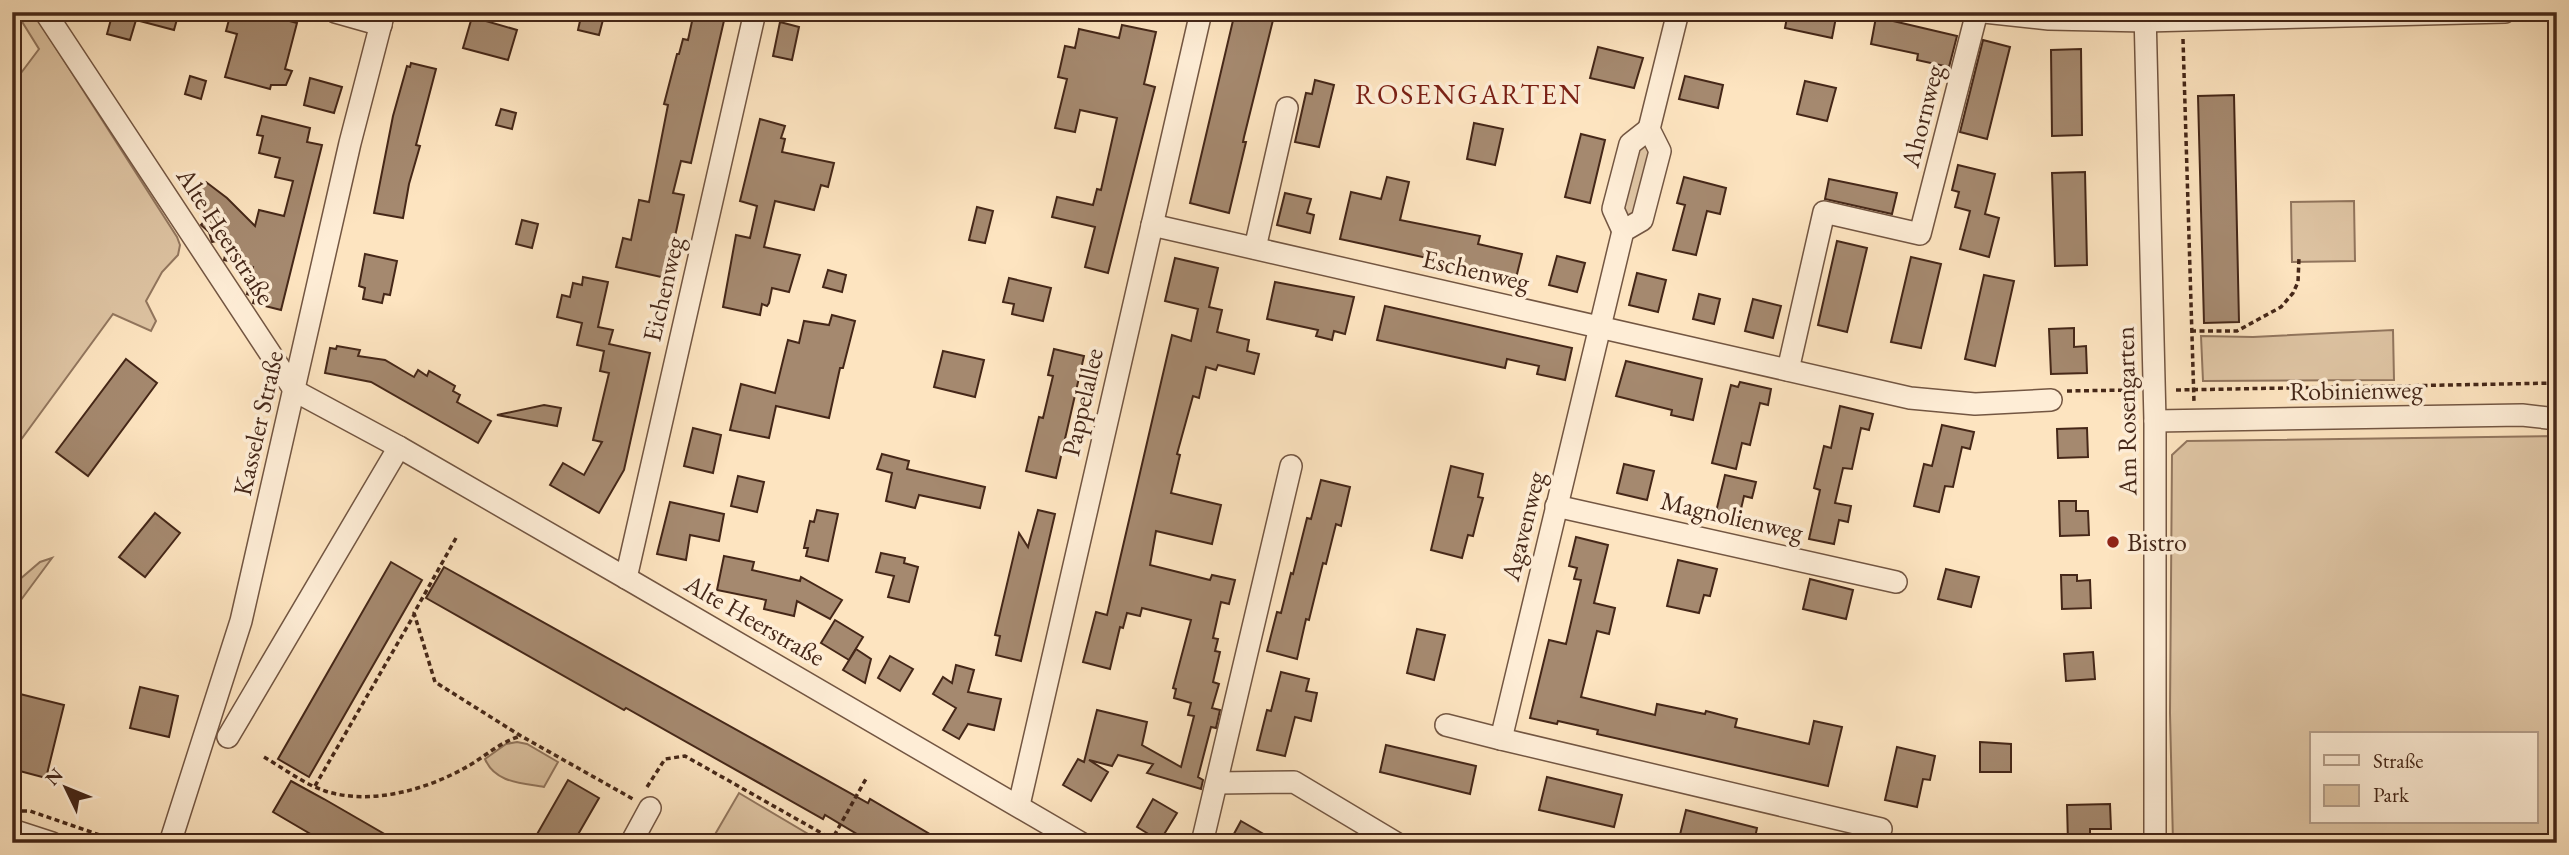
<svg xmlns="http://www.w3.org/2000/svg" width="2569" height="855" font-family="'EB Garamond',serif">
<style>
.green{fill:#dec4a3;stroke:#92765e;stroke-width:2;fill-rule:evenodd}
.building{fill:#a5896f;stroke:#452718;stroke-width:2}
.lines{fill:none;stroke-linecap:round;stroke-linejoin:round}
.minor-casing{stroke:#735642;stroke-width:24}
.path{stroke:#452718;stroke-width:3.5;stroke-dasharray:5 3.5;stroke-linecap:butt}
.minor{stroke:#feedd6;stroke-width:21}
.poi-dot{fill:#8f2418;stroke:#feedd6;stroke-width:2.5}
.labels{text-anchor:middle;stroke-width:7;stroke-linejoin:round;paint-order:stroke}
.street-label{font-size:26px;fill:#452718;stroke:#feedd6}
.poi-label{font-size:26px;fill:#452718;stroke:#feedd6;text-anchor:start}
.neighbourhood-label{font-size:28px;letter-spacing:2px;fill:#7a1f14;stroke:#feedd6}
</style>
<rect width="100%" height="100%" fill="#fde4c0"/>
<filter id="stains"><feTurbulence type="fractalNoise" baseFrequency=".00286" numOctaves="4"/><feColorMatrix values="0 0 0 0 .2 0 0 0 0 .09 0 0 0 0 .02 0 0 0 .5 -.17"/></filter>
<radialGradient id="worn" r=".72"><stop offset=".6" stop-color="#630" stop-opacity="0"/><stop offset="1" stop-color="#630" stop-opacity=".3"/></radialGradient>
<g class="green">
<path d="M16 12H33L177 237 180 245 178 255 162 272 146 301 156 321 151 331 113 314 12 452V85L39 49Z"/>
<path d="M1642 144H1648L1650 150 1636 213 1631 217 1623 215 1622 208 1638 148Z"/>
<path d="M2354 201 2355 261 2292 262 2291 202Z"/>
<path d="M2393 330 2394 380 2203 381 2201 336 2253 337Z"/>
<path d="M2557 436V843H2173L2170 713 2172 455 2187 441ZM2536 734V822H2312V734Z"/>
<path d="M52 558 15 608 12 606V586L40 562Z"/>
<path d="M517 742 527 744 558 762 544 787C522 783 495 783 485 759L506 744Z"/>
<path d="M739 793 815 838 812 843H710Z"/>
</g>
<g class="building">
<path d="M113 12H179L174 30 136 20 130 40 107 34Z"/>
<path d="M231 12H256L297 23 285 69 292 71 286 85H271L270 89 225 77 237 34 226 31Z"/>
<path d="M582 12H605L599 35 578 30Z"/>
<path d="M694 12H726L691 163 681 161 673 193 684 195 666 278 616 267 623 238 631 240 639 200 649 202 668 105 664 104 677 54H679L683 39 688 40Z"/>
<path d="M1235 12H1275L1244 137 1243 142H1246L1229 213 1190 203Z"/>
<path d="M1788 12H1837L1832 38 1785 28Z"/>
<path d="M472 17 517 30 508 60 463 48Z"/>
<path d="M1876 17 1957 36 1949 67 1917 60 1918 54 1871 44Z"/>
<path d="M780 22 799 27 792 60 773 56Z"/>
<path d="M1122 25 1156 32 1144 84 1155 87 1108 273 1085 267 1095 227 1052 217 1057 197 1093 205 1097 189 1101 190 1117 118 1080 110 1075 132 1055 128 1067 79 1058 77 1065 46 1075 48 1079 29 1119 38Z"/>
<path d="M1983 40 2010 47 1987 139 1960 132Z"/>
<path d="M1598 47 1643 58 1634 88 1590 78Z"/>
<path d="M2081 49 2082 135 2052 136 2051 50Z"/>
<path d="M411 63 436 69 416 145 420 146 409 184 403 218 374 213 393 116 407 66 410 67Z"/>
<path d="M190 76 206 81 201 99 185 94Z"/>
<path d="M1685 76 1723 85 1718 108 1679 99Z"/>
<path d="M310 78 342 87 334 113 304 105Z"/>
<path d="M1315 80 1334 85 1319 147 1295 142 1306 93 1312 94Z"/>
<path d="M1805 81 1836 88 1827 121 1797 114Z"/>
<path d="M2234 95 2239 322 2204 323 2198 96Z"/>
<path d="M501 109 516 113 512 129 496 125Z"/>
<path d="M262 116 310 128 307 142 322 145 281 310 253 303 255 297 247 294 253 267 224 260 229 238 212 242 209 232 201 225 209 216 190 199 206 182 227 198 255 226 259 210 284 216 293 181 275 177 280 158 259 153 263 136 257 135Z"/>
<path d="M760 119 785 126 781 138 785 139 782 152 834 163 828 187 821 185 814 210 775 201 764 247 800 255 789 292 772 288 769 303 767 306 762 304 760 315 723 307 736 235 750 238 757 206 740 201Z"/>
<path d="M1474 123 1503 129 1495 165 1467 159Z"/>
<path d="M1581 134 1605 140 1590 203 1565 197Z"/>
<path d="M1958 165 1995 174 1985 214 1999 218 1989 257 1960 249 1970 211 1955 207 1959 192 1952 190Z"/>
<path d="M2085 172 2087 265 2055 266 2052 173Z"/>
<path d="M1387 177 1409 182 1400 220 1480 236 1478 244 1522 254 1516 278 1471 269V271L1441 263V261L1340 239 1351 192 1381 199Z"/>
<path d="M1684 177 1726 188 1720 214 1707 211 1696 255 1673 250 1685 205 1677 203Z"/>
<path d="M1829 179 1897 193 1892 214 1825 199Z"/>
<path d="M1285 193 1311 199 1307 213 1314 215 1310 233 1277 225Z"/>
<path d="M977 207 993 211 985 243 969 240Z"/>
<path d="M522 220 538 224 532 248 516 244Z"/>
<path d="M1837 241 1867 248 1847 332 1818 325Z"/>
<path d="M365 254 397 261 390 295 384 294 382 303 363 299 365 288 359 286Z"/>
<path d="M1557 256 1585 263 1577 292 1549 285Z"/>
<path d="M1911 257 1941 264 1921 348 1891 342Z"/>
<path d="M1175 258 1218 268 1209 307 1222 310 1217 332 1249 340 1247 351 1259 354 1254 374 1218 365 1216 370 1206 367 1199 398 1193 396 1177 454 1180 455 1171 493 1221 505 1212 544 1156 531 1150 565 1210 580 1212 575 1235 580 1229 604 1221 602 1213 638 1218 639 1215 651 1220 652 1213 682 1219 684 1212 708 1220 710 1216 728 1211 727 1198 777 1203 780 1201 789 1147 773 1153 764 1118 755 1112 766 1089 760 1108 772 1091 801 1063 785 1078 759 1084 762 1097 710 1147 722 1142 745 1181 767 1194 716 1188 715 1191 703 1174 698 1176 689 1173 688 1191 620 1142 608 1140 616 1127 613 1123 628 1120 627 1110 669 1083 662 1096 612 1107 615 1172 335 1191 341 1198 309 1165 301Z"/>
<path d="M828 270 846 275 842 292 823 287Z"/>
<path d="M1637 273 1666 280 1658 312 1629 305Z"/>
<path d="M1984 275 2014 281 1995 366 1965 359Z"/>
<path d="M583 277 608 282 598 327 613 330 609 344 650 353 624 470 599 513 550 485 563 463 584 475 602 442 593 440 609 373 600 371 604 351 577 345 582 323 557 317 562 295 570 297 573 283 582 285Z"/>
<path d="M1009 278 1051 288 1043 321 1012 314 1014 304 1003 302Z"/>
<path d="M1275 282 1354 297 1345 334 1334 331 1332 340 1316 336 1318 330 1267 319Z"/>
<path d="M1699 294 1720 299 1714 324 1693 319Z"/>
<path d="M1753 299 1781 306 1773 338 1745 331Z"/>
<path d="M1385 306 1572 348 1565 380 1537 374 1539 366 1507 359 1505 368 1377 340Z"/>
<path d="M832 315 855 321 843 368H840L829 418 776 406 769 438 730 430 741 384 775 393 788 340 799 343 804 321 829 325Z"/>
<path d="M2074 328V347L2086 346 2087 373 2051 374 2049 329Z"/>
<path d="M337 346 360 350 358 356 385 360 414 377 418 370 427 376 429 371 455 386 453 391 460 395 457 402 491 421 478 443 371 382 325 373 330 348 336 349Z"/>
<path d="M1054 349 1084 356 1056 478 1026 471 1039 417 1043 418 1053 376 1048 375Z"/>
<path d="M943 351 984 360 975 397 934 387Z"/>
<path d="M126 359 157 383 88 476 56 452Z"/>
<path d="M1626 361 1702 379 1693 420 1671 415 1672 410 1616 396Z"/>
<path d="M1740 382 1771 389 1768 405 1760 403 1750 445 1742 443 1736 469 1712 463 1731 385 1738 387Z"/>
<path d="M544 405 561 408 557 426 497 415Z"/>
<path d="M1840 406 1873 414 1869 430 1861 428 1852 469 1843 468 1835 503 1851 506 1848 522 1839 520 1834 544 1809 539 1820 490 1814 488 1824 446 1831 448Z"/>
<path d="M1942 425 1974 432 1970 449 1962 447 1953 487 1945 486 1939 512 1914 506 1924 464 1932 466Z"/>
<path d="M693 428 721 435 713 473 684 466Z"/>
<path d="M2087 428 2088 457 2058 458 2057 429Z"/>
<path d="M882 454 909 461 907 469 985 487 980 508 919 495 915 508 886 501 892 473 877 469Z"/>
<path d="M1624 464 1654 471 1647 500 1617 493Z"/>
<path d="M1451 466 1483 474 1478 497 1483 498 1478 516 1473 536 1468 535 1462 558 1431 550Z"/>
<path d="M1725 475 1756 482 1752 498 1744 496 1738 522 1715 516Z"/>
<path d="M738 476 764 482 757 512 731 506Z"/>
<path d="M1321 480 1350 487 1341 526 1336 524 1326 564 1323 563 1309 620 1306 619 1297 659 1267 651 1277 612 1281 613 1291 573 1293 574 1307 518 1311 519Z"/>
<path d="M2059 501H2076V511H2088L2089 535 2060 536Z"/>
<path d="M670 502 724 514 719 541 690 535 686 560 657 554Z"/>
<path d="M817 510 838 514 828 561 806 556 808 548H804L810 521 814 522Z"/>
<path d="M1038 510 1055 514 1021 661 996 655 1000 636 995 635 1019 533 1028 547Z"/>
<path d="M155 513 180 533 145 577 119 557Z"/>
<path d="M1576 537 1608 545 1594 603 1615 608 1609 634 1597 631 1581 697 1655 715 1657 704 1705 714 1706 711 1737 719 1735 727 1809 744 1814 721 1842 727 1828 786 1597 734 1598 730 1558 721 1557 724 1530 718 1549 640 1566 644 1581 580 1574 579 1577 568 1569 566Z"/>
<path d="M881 553 905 558 904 563 918 567 909 602 888 597 894 576 876 572Z"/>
<path d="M724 556 754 562 752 570 800 581 801 577 842 600 830 619 797 601 794 616 764 609 766 600 717 590Z"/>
<path d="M1678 560 1717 569 1710 596 1704 595 1699 613 1667 606Z"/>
<path d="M391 562 422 580 309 777 278 759Z"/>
<path d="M444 567 868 803 870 799 945 843H872L825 815 823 819 626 708 624 710 426 598Z"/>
<path d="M1946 569 1979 577 1971 607 1938 599Z"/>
<path d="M2061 575H2077V581L2090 580 2091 608 2062 609Z"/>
<path d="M1810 579 1853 590 1846 619 1803 609Z"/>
<path d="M835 620 863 637 849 660 821 643Z"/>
<path d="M1417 629 1445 635 1434 680 1407 673Z"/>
<path d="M856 649 871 659 865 683 843 670Z"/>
<path d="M2093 652 2095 679 2066 681 2064 654Z"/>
<path d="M890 656 913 669 900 691 878 678Z"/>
<path d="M956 665 974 670 968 692 1001 699 994 730 968 724 959 739 943 730 956 708 933 694 943 677 952 683Z"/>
<path d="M1281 672 1309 679 1306 691 1317 693 1311 721 1295 717 1285 756 1257 750 1267 710 1271 711Z"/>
<path d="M140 687 178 696 169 737 130 728Z"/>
<path d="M12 692 64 705 46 778 12 769Z"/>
<path d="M1980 742 2011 744V772H1980Z"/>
<path d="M1386 745 1476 766 1470 794 1380 772Z"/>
<path d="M1897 747 1935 756 1930 780 1923 779 1917 807 1885 800Z"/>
<path d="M1547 777 1622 795 1614 827 1539 810Z"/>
<path d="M568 780 599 798 580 831 573 843H532Z"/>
<path d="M291 781 324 799 400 843H326L273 812Z"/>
<path d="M1153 799 1177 813 1160 841 1137 827Z"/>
<path d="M2110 804 2111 829H2090V843H2068L2067 805Z"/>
<path d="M1686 810 1757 828 1754 843H1678Z"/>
<path d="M1241 821 1279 843H1229Z"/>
</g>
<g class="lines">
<g class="minor-casing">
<g id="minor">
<path d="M45 12 295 391 399 447 626 578 1081 843"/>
<path d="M335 12 381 25"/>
<path d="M1678 12 1649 129 1660 151 1642 220 1623 231 1501 739 1881 829"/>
<path d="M1984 12 2049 19 2145 21 2505 12"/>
<path d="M2145 12 2155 421V843"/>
<path d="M1152 225 1910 398 1975 404 2051 400"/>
<path d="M1623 231 1613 209 1630 144 1649 129"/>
<path d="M1255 248 1287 108"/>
<path d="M1788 370 1824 212 1920 234 1977 12"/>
<path d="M2155 421 2522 415 2557 419"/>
<path d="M1556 506 1896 582"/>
<path d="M626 578 755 12"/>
<path d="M1446 725 1501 739"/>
<path d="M228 737 399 447"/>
<path d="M1217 783 1294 782 1396 843"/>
<path d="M1019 805 1201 12"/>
<path d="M12 830 52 843"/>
<path d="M170 843 241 621 350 143 384 12"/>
<path d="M631 843 650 808"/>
<path d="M1202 843 1291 466"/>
</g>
</g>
<g class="path">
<path d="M2183 39 2194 402"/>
<path d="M2191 331H2237L2281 307 2293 293 2298 282 2299 258"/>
<path d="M2176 390 2557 383"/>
<path d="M2067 391 2133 390"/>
<path d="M456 538 414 613 435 682 521 736 633 799"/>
<path d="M264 757C283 768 304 784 325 791 372 806 429 789 470 765 487 755 500 742 521 736"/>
<path d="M315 786 414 615"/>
<path d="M647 787 665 759 685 756 832 839"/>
<path d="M22 811H30L123 843"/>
<path d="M109 843 112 834"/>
<path d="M830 843 867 777"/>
</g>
<use href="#minor" class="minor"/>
</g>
<circle class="poi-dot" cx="2113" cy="542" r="7"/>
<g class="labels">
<g class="street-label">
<text transform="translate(1922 116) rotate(-76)" y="9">Ahornweg</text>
<text transform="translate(226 236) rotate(57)" y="9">Alte Heerstraße</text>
<text transform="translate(1476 270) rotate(13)" y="9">Eschenweg</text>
<text transform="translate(663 289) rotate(-77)" y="9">Eichenweg</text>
<text transform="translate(2356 390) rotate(-1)" y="9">Robinienweg</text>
<text transform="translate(1082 402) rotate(-77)" y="9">Pappelallee</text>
<text transform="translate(2126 411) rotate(-91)" y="9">Am Rosengarten</text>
<text transform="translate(258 423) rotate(-77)" y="9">Kasseler Straße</text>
<text transform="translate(1732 516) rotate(13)" y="9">Magnolienweg</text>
<text transform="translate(1523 526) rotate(-76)" y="9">Agavenweg</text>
<text transform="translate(755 620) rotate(30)" y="9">Alte Heerstraße</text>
</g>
<g class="poi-label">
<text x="2127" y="551">Bistro</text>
</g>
<g class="neighbourhood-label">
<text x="1469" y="104">ROSENGARTEN</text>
</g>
</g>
<rect width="2569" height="855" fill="none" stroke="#fde4c0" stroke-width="42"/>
<rect x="14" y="14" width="2541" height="827" fill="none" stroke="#452718" stroke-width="3.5"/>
<rect x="21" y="21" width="2527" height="813" fill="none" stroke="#452718" stroke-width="2"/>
<rect x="2310" y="732" width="228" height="91" fill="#feedd6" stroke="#b49e8a" stroke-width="2"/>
<rect x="2324" y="755" width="35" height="10" fill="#feedd6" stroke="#b49e8a" stroke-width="2"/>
<text x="2373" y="768" font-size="21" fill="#452718">Straße</text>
<rect x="2324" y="785" width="35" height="21" fill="#dec4a3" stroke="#b49e8a" stroke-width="2"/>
<text x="2373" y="802" font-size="21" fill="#452718">Park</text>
<g transform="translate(66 788) rotate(313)" stroke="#feedd6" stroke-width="5" paint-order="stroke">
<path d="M0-5L12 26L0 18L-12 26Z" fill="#452718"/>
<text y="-10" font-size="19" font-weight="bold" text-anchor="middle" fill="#452718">N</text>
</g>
<rect width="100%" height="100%" filter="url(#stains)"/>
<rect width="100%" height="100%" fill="url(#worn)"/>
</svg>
